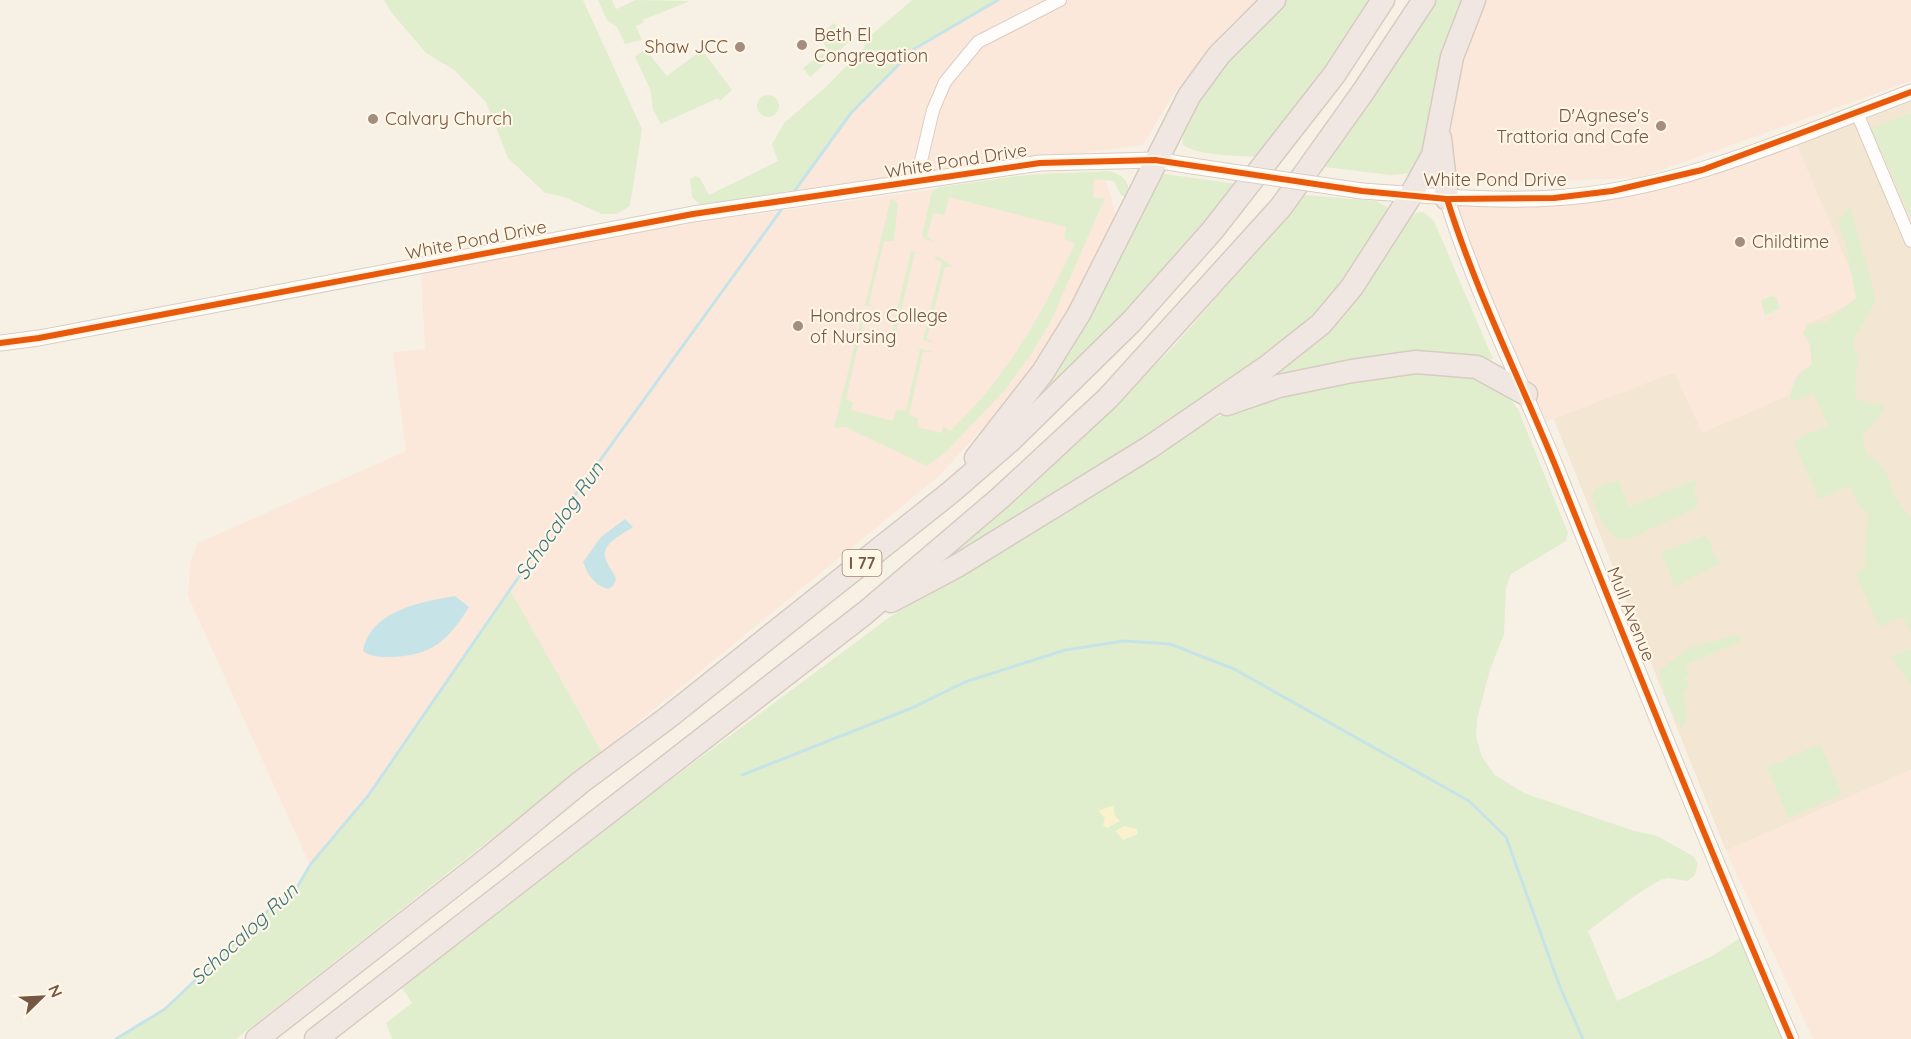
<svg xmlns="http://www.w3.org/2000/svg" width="1911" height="1039" font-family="Quicksand,sans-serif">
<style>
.residential{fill:#f3e7d4}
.commercial{fill:#fbe8da}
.green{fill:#e0eece}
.sand{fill:#fbf1cc}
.water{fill:#c6e4e8}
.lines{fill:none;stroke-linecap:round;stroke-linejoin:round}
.stream{stroke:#c6e4e8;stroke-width:3}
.minor-casing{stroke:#d8cec3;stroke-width:14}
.tertiary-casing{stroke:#d8cec3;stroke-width:17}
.motorway-casing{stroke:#d6ccc2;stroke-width:25}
.minor{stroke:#fefdfb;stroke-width:12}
.tertiary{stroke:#fefdfb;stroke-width:15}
.motorway{stroke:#f1e7e2;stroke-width:22}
.tertiary-bridge-casing{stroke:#d8cec3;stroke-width:17;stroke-linecap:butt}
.tertiary-bridge{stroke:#fefdfb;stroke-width:15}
.cycleway-casing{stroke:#fff6e6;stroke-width:10}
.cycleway{stroke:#e8590c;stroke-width:6}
.poi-dot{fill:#a38d7c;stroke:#fff6e6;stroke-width:2}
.labels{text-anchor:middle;stroke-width:4.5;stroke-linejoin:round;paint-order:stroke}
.shield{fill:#fff6e6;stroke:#9f8775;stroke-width:1.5}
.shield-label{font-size:16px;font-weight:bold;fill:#765744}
.poi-label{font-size:18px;fill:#765744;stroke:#fff6e6;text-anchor:start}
.street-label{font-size:18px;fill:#765744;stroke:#fff6e6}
.water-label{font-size:20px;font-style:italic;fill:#3a7684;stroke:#fff6e6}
</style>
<rect width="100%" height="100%" fill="#f7f1e5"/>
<path class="residential" d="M1911 92V770L1726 851 1553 417 1675 372 1702 432 1830 377 1806 324 1861 299 1793 137Z"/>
<g class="commercial">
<path d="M998 0H1258L1227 28 1174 93 1143 145 795 190 851 113 914 49Z"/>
<path d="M1485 0H1911V81L1639 178 1489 183 1457 176 1450 139 1457 81Z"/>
<path d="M1793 137 1862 298 1806 324 1830 377 1702 433 1675 372 1538 425 1447 199 1615 191Z"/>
<path d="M1053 173 1106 180 1118 222 1035 367 999 411 939 476 602 752 510 591 368 796 310 865 188 596 190 562 198 543 406 451 393 352 425 349 421 270 678 225Z"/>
<path d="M1911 770V1039H1813L1726 851Z"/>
</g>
<g class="green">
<path d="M384 0H583L642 129 630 206 617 214H602L564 197 545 193 508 158 486 102 454 70 426 53 391 12Z"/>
<path d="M598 0H612L616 9 636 0 690 1 643 20 644 22 636 26 642 40 625 44 617 27 607 20Z"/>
<path d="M912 0H998L914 49 851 113 795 190 701 206 692 197 690 179 695 176 700 178 709 195 778 161 772 144 784 123 827 86 864 48 869 37Z"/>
<path d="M1284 0H1370L1312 86 1259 157C1236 155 1203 157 1183 145 1176 109 1258 25 1284 0Z"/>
<path d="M1436 0H1466L1433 138 1416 173 1390 175 1325 167Z"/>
<path d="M834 23 850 41 810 77 803 68 828 49 818 36Z"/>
<path d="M645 49 667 76 702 50 732 90 720 101 718 98 661 124 653 109 650 89 635 57Z"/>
<circle cx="768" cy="106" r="11"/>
<path d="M1911 113V217L1871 128Z"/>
<path d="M1109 171C1124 175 1132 183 1127 198L1121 195 1114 181 1094 179 1093 198H1105L1051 321 1032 353 1004 391 945 453 927 466 845 427 834 428 862 316H865L846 399 853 402 851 410 893 421 896 410 906 411 920 348 890 340 911 251 904 249 924 254 915 253 894 341 933 352H923L909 415 918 418 917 427 942 433 943 426 950 431C1007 377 1042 314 1075 244L1064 239 1066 227 949 197 945 215 933 213 927 237 935 242 924 239 922 235 932 191 940 187 1026 175Z"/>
<path d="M1158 173 1237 184C1168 270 1091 359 1005 428Z"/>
<path d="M1305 195 1376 201 1387 207 1389 215 1350 270 1310 320 1251 371 955 559H945L1094 427 1173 347Z"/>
<path d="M891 198 898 204 894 241H884L869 304 876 308 865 305Z"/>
<path d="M1850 206 1876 300 1853 341 1858 360 1855 386 1857 399 1870 404 1885 405 1877 420 1862 435 1866 454 1878 462 1887 474 1894 496 1911 518V634L1903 616 1879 627 1856 575 1865 567 1868 513 1858 504 1850 486 1819 499 1793 441 1828 425 1813 393 1790 403C1791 384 1795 375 1812 364L1810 345 1803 333 1807 325 1826 322 1856 298 1846 245 1838 221Z"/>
<path d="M1423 212 1434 221 1493 359 1271 381 1270 376 1332 329 1373 273 1401 226 1416 213Z"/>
<path d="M937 256 954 267H945L927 338 934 343 923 340 942 262 934 259Z"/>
<path d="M1772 296 1776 297 1780 308 1765 316 1761 300Z"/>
<path d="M1387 371H1480L1499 383 1518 409 1568 533 1566 541 1511 574 1506 588 1504 634 1490 670 1477 719 1476 737 1482 757 1495 775 1524 793 1631 830 1657 836 1693 856 1698 863 1695 875 1688 881C1682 881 1674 878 1668 878 1653 879 1604 920 1588 931L1617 1001 1712 956 1740 938 1785 1039H392L386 1023 412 1003 402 988 560 862 887 619 1188 432 1239 407Z"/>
<path d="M1697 479 1694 492 1698 502 1696 508 1629 539C1604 542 1601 516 1591 497L1596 488 1618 480 1629 507Z"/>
<path d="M1706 535 1719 564 1675 586 1661 553Z"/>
<path d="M510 590 602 752 236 1039H117L135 1025 165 1009 273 906 294 893 310 865 368 796Z"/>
<path d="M1736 635 1742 641 1685 665 1690 676 1685 678 1689 686 1683 692 1687 718 1681 729 1667 702 1659 671 1689 648Z"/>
<path d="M1911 649V686L1891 657Z"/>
<path d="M1820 744 1842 794 1789 818 1767 768Z"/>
</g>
<g class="sand">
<path d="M1114 805V814L1120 821 1107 828 1103 825 1105 818 1098 811Z"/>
<path d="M1124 826 1137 829 1138 834 1123 840 1115 831Z"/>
</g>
<g class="water">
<path d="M625 519 633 527C623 534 602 543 605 557 607 565 613 571 616 579L613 586 608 589C594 585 588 575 583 562L601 537Z"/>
<path d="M455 596 469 607C447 642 431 656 390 657 379 657 371 657 363 651 371 610 421 602 455 596Z"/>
</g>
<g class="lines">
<g class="stream">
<path d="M793 193 851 113 914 49 998 0"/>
<path d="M742 775 912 708 965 682 1065 650 1124 641 1170 644 1234 669 1469 801 1506 837 1560 987 1583 1039"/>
<path d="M116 1039 165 1009 273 906 294 893 310 865 368 796 580 488 784 206"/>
</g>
<g class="minor-casing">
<g id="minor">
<path d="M1857 113 1911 241"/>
<path d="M916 182 933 110 945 82 978 42 1060 0"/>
</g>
</g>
<g class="tertiary-casing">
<g id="tertiary">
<path d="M1362 191C1426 195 1489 202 1553 198 1678 191 1796 136 1911 92"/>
<path d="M1447 199C1476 292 1520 379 1557 470 1633 660 1710 851 1791 1039"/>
<path d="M0 343 39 338 693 214 1040 163 1155 160 1192 166"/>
</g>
</g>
<g class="motorway-casing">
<g id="motorway">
<path d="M1440 138 1447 199"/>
<path d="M1227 404 1279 386 1352 371 1416 362 1477 367 1526 394"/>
<path d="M976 458 1043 372 1079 314 1189 96 1219 55 1274 0"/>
<path d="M891 601 957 566 1150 447 1268 366 1321 324 1352 287 1411 195 1433 155 1452 57 1474 0"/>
<path d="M257 1039 490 857 581 782 666 719 951 492 1010 441 1132 321 1212 231 1334 75 1383 0"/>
<path d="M316 1039 865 613 1000 498 1108 398 1281 207 1363 92 1424 0"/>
</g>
</g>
<use href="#minor" class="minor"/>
<use href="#tertiary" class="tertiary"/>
<use href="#motorway" class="motorway"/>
<g class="tertiary-bridge-casing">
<path id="tertiary-bridge" d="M1192 166 1362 191"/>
</g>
<use href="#tertiary-bridge" class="tertiary-bridge"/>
<g class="cycleway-casing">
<g id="cycleway">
<path d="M1447 199C1476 292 1520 379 1557 470 1633 660 1710 851 1791 1039"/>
<path d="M0 343 39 338 693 214 1040 163 1155 160 1362 191 1447 199 1554 198 1612 191 1702 170 1911 92"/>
</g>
</g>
<use href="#cycleway" class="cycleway"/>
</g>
<g class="poi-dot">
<circle cx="802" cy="45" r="6"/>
<circle cx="740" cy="47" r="6"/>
<circle cx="373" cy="119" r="6"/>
<circle cx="1661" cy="126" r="6"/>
<circle cx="1740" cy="242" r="6"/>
<circle cx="798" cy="326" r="6"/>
</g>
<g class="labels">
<rect class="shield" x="842.5" y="550" width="39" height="26" rx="4.5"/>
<g class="shield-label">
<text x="862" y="569">I 77</text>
</g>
<g class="poi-label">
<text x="814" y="41">Beth El<tspan x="814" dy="21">Congregation</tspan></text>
<text x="728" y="53" text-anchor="end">Shaw JCC</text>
<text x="1649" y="122" text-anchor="end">D'Agnese's<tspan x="1649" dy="21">Trattoria and Cafe</tspan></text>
<text x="385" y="125">Calvary Church</text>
<text x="1752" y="248">Childtime</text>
<text x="810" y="322">Hondros College<tspan x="810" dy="21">of Nursing</tspan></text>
</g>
<g class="street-label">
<text transform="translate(956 161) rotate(-9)" y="6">White Pond Drive</text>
<text x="1495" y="186">White Pond Drive</text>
<text transform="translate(476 240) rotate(-11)" y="6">White Pond Drive</text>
<text transform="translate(1631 614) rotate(68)" y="6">Mull Avenue</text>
</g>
<g class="water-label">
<text transform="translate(559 521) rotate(-55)" y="7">Schocalog Run</text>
<text transform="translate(244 934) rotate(-43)" y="7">Schocalog Run</text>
</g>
</g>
<g transform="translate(42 997) rotate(66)" stroke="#fff6e6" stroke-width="4.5" paint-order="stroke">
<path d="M0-4.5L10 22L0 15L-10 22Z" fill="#765744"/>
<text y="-9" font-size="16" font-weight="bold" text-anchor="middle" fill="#765744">N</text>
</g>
</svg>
